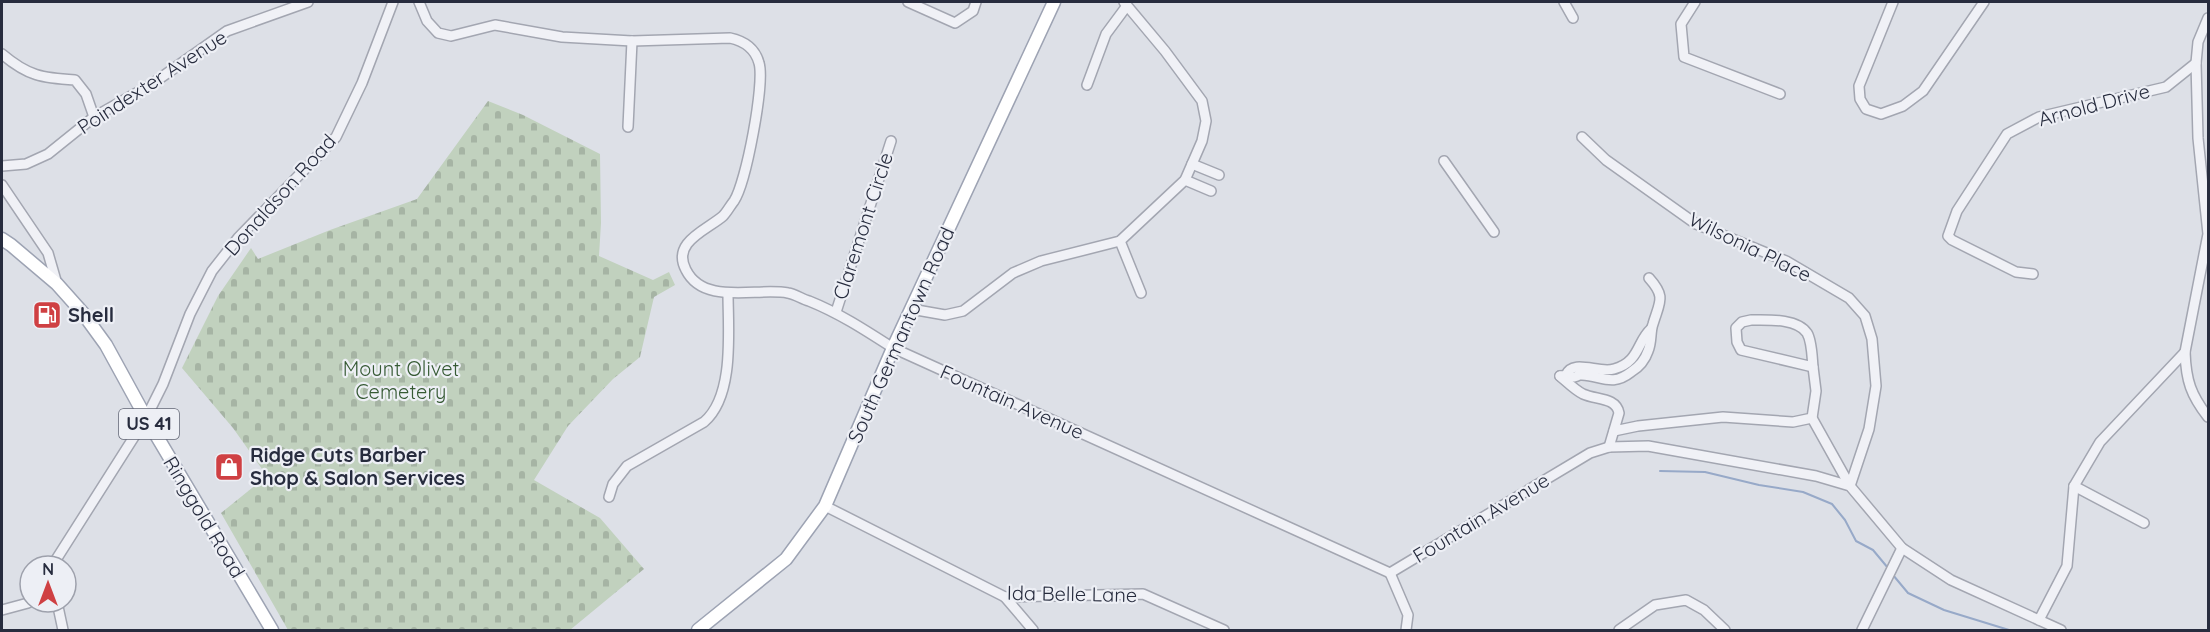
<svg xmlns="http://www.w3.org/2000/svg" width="2210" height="632" font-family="Quicksand,sans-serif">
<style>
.cemetery{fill:url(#cemetery-stones)}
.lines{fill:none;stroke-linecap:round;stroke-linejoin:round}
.stream{stroke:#97a9c8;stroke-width:2}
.minor-casing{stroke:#a3a6b1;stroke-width:12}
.major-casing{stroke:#9da3b3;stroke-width:15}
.minor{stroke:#f0f1f6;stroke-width:9}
.major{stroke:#fff;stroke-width:12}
.labels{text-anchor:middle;stroke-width:4.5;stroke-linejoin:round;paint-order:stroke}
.shield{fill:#edeff5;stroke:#626675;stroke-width:1.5}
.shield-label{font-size:18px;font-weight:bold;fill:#272c3e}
.street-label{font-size:20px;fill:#272c3e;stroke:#edeff5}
.poi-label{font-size:20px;font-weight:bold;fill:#272c3e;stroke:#edeff5;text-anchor:start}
.park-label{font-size:20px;fill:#365a34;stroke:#edeff5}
</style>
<defs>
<pattern id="cemetery-stones" width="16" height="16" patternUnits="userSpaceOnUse" patternTransform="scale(1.5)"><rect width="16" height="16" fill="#c1d1be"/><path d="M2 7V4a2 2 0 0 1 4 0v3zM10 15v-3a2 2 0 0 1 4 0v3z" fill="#a6b4a4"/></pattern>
</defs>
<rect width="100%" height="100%" fill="#dde0e7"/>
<path class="cemetery" d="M488 101 523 115 600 154 601 223 599 256 653 280 669 272 675 285 654 297 640 357 613 379 568 426 534 480 600 518 644 569 570 630H288L221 513 267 476 233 428 182 368 218 296 251 248 258 259 330 230 417 199Z"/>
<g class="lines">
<g class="stream">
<path d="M1660 471 1705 472 1759 485 1803 492 1832 504 1845 520 1856 541 1873 550 1888 568"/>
<path d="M1893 575 1908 593 1944 610 2009 630"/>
</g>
<g class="minor-casing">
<g id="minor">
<path d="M419 2 427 21 438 33 451 36 495 25 562 37 632 41 730 38C744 41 755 48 759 63 765 83 746 183 734 201 730 206 727 212 723 216 707 230 671 242 686 270 704 306 757 287 788 293 795 294 802 299 809 301 839 313 865 330 893 348L1390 573 1590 453 1609 447 1648 446 1816 476 1850 486 1902 548 1951 580 2061 630"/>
<path d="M908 2 955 23 973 11 976 2"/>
<path d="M1564 2 1573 18"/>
<path d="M1695 2 1681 24 1684 57 1780 94"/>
<path d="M1893 2 1859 86 1860 99 1866 109 1881 114 1903 106 1923 91 1984 2"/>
<path d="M2208 18 2198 42 2196 63 2198 138 2208 234 2185 352C2186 381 2191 395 2208 417"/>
<path d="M2 54C28 76 42 78 75 80L86 94 94 117"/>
<path d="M1087 85 1106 34 1126 7"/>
<path d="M628 127 632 41"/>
<path d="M1582 137 1606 160 1696 224 1786 261 1849 298 1865 316 1872 339 1876 386 1869 429 1850 486"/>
<path d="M1444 161 1494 232"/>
<path d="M1192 164 1219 175"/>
<path d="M2 166 26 164 48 154 94 117 149 86 227 31 308 2"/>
<path d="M1185 180 1211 191"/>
<path d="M2 185 48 253 57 284"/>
<path d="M1120 241 1141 293"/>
<path d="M2033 274 2016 272 1952 240 1948 236 1957 211 2007 134 2039 117 2166 87 2196 63"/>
<path d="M911 309 945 315 963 311 1013 273 1041 261 1120 241 1185 180 1202 141 1206 121 1202 101 1165 51 1124 2"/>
<path d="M836 312 891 141"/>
<path d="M1751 320C1767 320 1797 318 1807 333 1812 341 1812 357 1813 367L1741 350 1737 342 1736 328 1742 322Z"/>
<path d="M1566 375C1573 358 1599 374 1614 369 1640 362 1637 341 1651 329"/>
<path d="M1560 376C1565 375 1569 377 1574 377 1581 376 1575 374 1582 375 1602 376 1612 387 1631 372 1639 367 1645 360 1648 351 1652 342 1650 332 1653 324 1660 301 1666 297 1649 278"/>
<path d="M1560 376C1567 382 1575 390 1583 394 1596 400 1616 397 1619 413L1609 447"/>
<path d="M1812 418 1850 486"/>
<path d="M1614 431 1638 426 1723 417 1793 422 1812 418 1816 391 1813 367"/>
<path d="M2074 486 2144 523"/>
<path d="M609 497 613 484 627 466 704 422C735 396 728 329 728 293"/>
<path d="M825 506 1005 597 1143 594 1224 630"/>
<path d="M52 566 146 418 163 384 190 314 212 271 238 238 336 137 362 83 393 2"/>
<path d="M1390 573 1408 615 1406 630"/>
<path d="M1005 597 1033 630"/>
<path d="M57 602 63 630"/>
<path d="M2 610 28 603 30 600"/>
<path d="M2039 620 2067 566 2074 486 2100 442 2185 352"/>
<path d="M1619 630 1655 605 1686 600 1704 610 1725 630"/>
<path d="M1862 630 1902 548"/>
</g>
</g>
<g class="major-casing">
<g id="major">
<path d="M2 239 11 245 57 284 82 312 106 345 146 418 272 630"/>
<path d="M698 630 786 559 825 506 893 348 1054 2"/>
</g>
</g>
<use href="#minor" class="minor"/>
<use href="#major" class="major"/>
</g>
<defs>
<g id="fuel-square" transform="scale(1.5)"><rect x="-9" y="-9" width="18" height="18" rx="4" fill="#cf4043" stroke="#edeff5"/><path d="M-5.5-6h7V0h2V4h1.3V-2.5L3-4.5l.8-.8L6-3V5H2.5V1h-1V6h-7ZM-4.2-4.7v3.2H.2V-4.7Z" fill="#fff"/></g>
<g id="shop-square" transform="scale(1.5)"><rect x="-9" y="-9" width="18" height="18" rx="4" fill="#cf4043" stroke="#edeff5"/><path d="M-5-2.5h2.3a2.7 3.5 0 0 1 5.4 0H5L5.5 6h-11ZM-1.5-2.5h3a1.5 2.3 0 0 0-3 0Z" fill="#fff"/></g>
</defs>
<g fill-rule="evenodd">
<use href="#fuel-square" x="47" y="315"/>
<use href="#shop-square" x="229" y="467"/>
</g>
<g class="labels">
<rect class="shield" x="119" y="409" width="60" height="30" rx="4.5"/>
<g class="shield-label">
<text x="149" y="430">US 41</text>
</g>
<g class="street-label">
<text transform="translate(152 82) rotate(-33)" y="7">Poindexter Avenue</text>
<text transform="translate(2094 105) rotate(-15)" y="7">Arnold Drive</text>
<text transform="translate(280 195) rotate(-48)" y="7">Donaldson Road</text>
<text transform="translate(863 226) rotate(-72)" y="7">Claremont Circle</text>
<text transform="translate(1750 247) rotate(26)" y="7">Wilsonia Place</text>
<text transform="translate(901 335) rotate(-66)" y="7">South Germantown Road</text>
<text transform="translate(1012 402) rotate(24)" y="7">Fountain Avenue</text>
<text transform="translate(204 517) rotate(59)" y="7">Ringgold Road</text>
<text transform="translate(1481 518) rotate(-31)" y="7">Fountain Avenue</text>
<text transform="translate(1072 594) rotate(1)" y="7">Ida Belle Lane</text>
</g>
<g class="poi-label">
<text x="68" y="322">Shell</text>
<text x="250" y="462">Ridge Cuts Barber<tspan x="250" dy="23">Shop &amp; Salon Services</tspan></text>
</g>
<g class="park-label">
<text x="401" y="376">Mount Olivet<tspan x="401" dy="23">Cemetery</tspan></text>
</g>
</g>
<rect width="2210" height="632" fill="none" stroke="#272c3e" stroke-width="6"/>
<g transform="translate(48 584)"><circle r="28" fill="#edeff5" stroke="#9ea1ac" stroke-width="1.5"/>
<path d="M0-4.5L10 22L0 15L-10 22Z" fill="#cf4043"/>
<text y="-9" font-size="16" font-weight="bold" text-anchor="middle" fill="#272c3e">N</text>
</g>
</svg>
